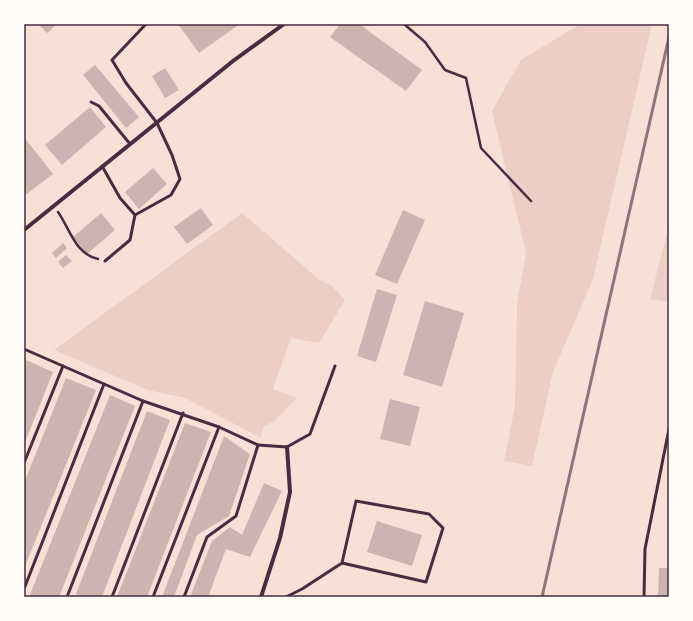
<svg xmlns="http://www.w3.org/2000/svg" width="693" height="621" font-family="'Times New Roman',serif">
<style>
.green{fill:#ebcfc5}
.building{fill:#ccb4b1}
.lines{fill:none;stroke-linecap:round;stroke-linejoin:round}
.path{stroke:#4a2c40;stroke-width:2.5}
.service{stroke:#4a2c40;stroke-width:3}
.minor{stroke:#4a2c40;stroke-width:4}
.rail{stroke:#8f747c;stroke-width:3}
.neatline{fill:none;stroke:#4a2c40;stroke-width:1.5}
</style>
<rect width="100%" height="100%" fill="#f7e1d7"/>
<g class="green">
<path d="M580 24H652L593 279 553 372 532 466 504 461 515 406 517 304 526 253 492 111 521 60Z"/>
<path d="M242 213 321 281 332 286 345 300 319 343 291 338 273 389 297 398 275 421 264 426 261 438 185 398 148 390 54 350Z"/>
<path d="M669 226V302L650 299Z"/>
</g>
<g class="building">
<path d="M38 24H57L47 33Z"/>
<path d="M178 24H240L199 53Z"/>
<path d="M340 24H359L422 70 406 91 330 37Z"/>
<path d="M95 65 139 117 126 128 83 75Z"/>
<path d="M165 68 179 90 165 98 152 76Z"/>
<path d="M90 107 106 127 62 165 45 145Z"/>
<path d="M24 137 53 174 24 196Z"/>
<path d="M153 168 167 184 139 209 125 192Z"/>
<path d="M201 208 213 225 187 244 174 227Z"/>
<path d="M403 210 425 220 397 284 375 275Z"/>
<path d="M101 213 115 230 87 254 73 237Z"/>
<path d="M63 243 67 248 56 258 52 253Z"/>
<path d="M66 255 72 261 63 268 58 262Z"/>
<path d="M377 289 397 295 376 362 357 356Z"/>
<path d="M425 301 464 313 442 387 403 375Z"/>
<path d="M26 360 53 372 24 445V364Z"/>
<path d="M66 378 96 390 24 569V483Z"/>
<path d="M110 395 135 406 59 597H29Z"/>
<path d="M390 399 420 407 410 446 380 439Z"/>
<path d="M147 411 170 420 102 597H84L76 594Z"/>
<path d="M185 423 211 432 147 597H117Z"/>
<path d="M224 436 250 454 229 516 197 535 174 597H162Z"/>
<path d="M264 483 282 491 250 557 226 549 208 597H190L212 541 230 527 242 535Z"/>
<path d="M377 521 422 535 412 566 367 552Z"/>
<path d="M659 568H669V597H658Z"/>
</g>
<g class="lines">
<g class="path">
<path d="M404 24 425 42 445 70 466 78 481 148 531 201"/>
<path d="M58 212C70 229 75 254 98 259"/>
</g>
<g class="service">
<path d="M91 102 99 106 130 144"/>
<path d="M102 166 120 198 135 215 171 195 180 179 172 155 157 123 126 83 112 60 146 24"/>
<path d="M105 261 130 240 135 215"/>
<path d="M24 349 143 401 219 427 258 445 236 516 207 537 184 597"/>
<path d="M258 445 287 447 310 434 335 366"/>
<path d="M24 463 63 366"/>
<path d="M24 589 104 384"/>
<path d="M67 597 143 401"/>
<path d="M112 597 183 413"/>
<path d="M153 597 219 427"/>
<path d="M286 597 302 589 342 563 356 501 429 514 443 528 426 582 342 563"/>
<path d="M644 597 645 549 669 429"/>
</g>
<g class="minor">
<path d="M24 230 233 61 284 24"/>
<path d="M261 597 280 538 290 492 287 447"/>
</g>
<path class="rail" d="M542 597 669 37"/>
</g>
<rect width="693" height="621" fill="none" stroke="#fffaf5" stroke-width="50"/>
<rect x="25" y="25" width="643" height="571" class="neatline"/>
</svg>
